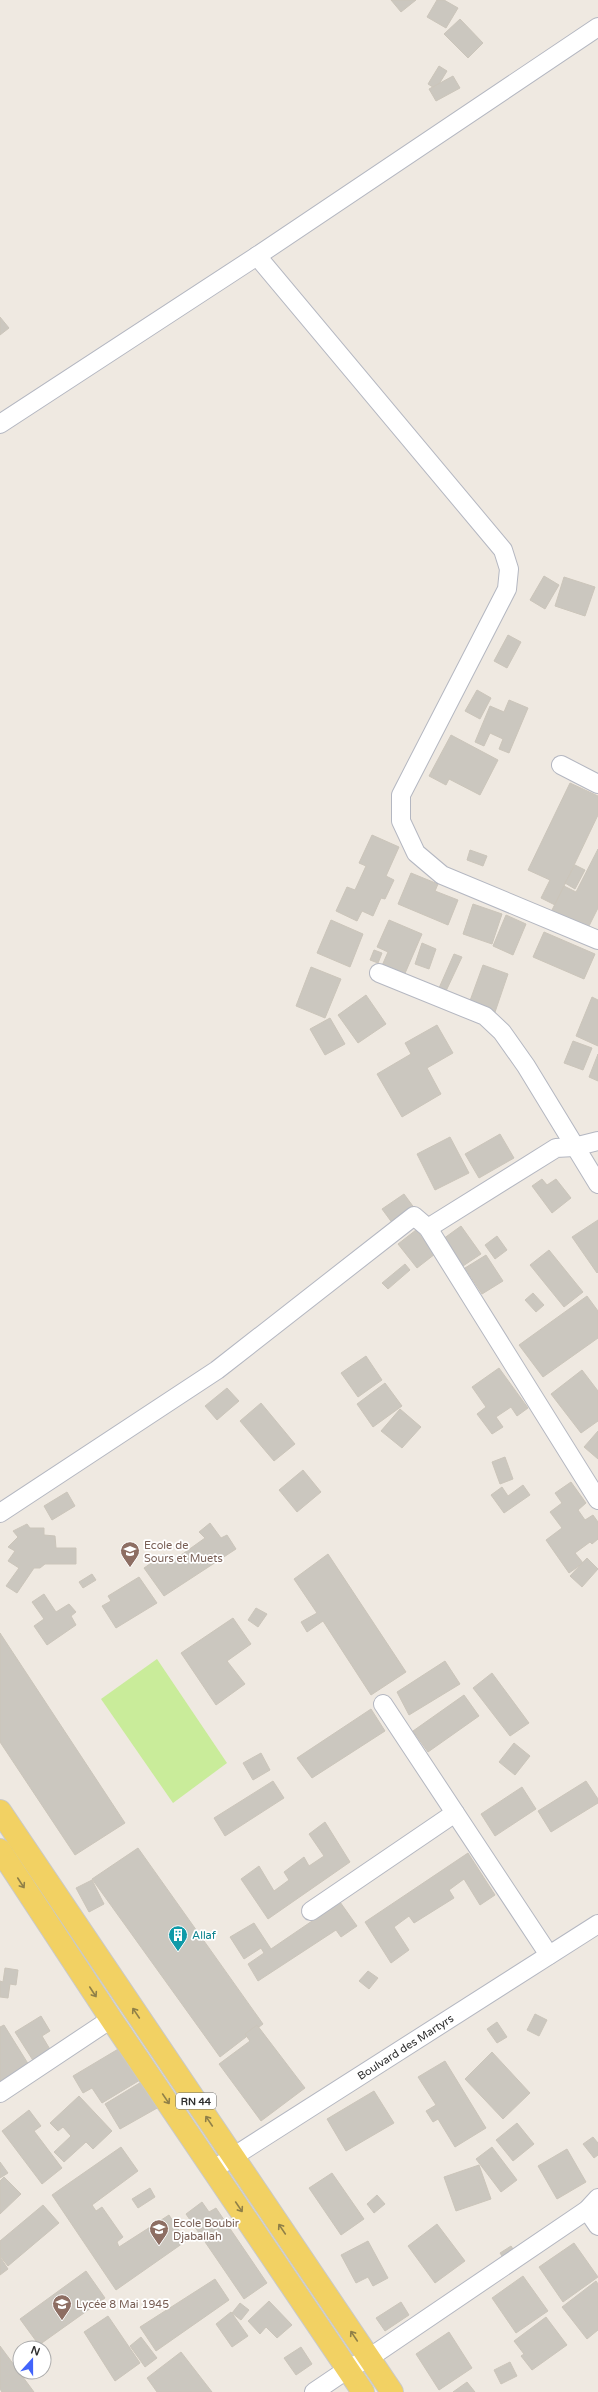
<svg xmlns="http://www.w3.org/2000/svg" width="598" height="2392" font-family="'Varela Round',sans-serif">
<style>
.pitch{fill:#c9ec9a}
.building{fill:#cbc7bf;stroke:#cbc5ba}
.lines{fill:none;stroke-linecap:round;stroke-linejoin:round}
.minor-casing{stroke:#b4b7c1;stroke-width:20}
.major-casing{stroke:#c9c9c9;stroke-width:24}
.minor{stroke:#fff;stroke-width:18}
.major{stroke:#f2d163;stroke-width:22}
.oneway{stroke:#908048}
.labels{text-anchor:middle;stroke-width:3.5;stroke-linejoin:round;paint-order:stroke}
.shield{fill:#fff;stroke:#6d6d6d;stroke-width:1}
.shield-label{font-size:10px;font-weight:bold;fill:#2e2e2e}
.education-label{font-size:11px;fill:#785e54;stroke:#fff;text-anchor:start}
.culture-label{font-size:11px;fill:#0d838f;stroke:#fff;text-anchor:start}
.street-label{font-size:11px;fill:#2e2e2e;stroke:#fff}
</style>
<rect width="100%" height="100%" fill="#efe9e1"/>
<path class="pitch" d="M157 1659 227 1763 173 1803 101 1699Z"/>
<g class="building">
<path d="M391 0H416L401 12Z"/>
<path d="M437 0H444L458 8 446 28 427 17Z"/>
<path d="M460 19 483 43 468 58 444 34Z"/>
<path d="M439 66 447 71 436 89 428 84Z"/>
<path d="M453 76 460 88 436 101 429 89Z"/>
<path d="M0 317 9 328 0 335Z"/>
<path d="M544 576 559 585 545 609 530 600Z"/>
<path d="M564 577 595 587 585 616 555 606Z"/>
<path d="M508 635 521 642 507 668 494 661Z"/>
<path d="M477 690 491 698 480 719 465 711Z"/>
<path d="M509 700 528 708 509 753 499 749 503 739 490 733 484 746 475 742 490 706 504 712Z"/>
<path d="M451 735 498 760 480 795 449 779 446 785 429 776Z"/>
<path d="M570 783 598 796V815L555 905 541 898 550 880 528 870Z"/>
<path d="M372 835 399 847 386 876 394 880 385 899 381 898 373 916 362 911 357 921 336 911 347 887 355 890 366 866 359 863Z"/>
<path d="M598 849V908L588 928 552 910 564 886 576 892Z"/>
<path d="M470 850 487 856 483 866 467 860Z"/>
<path d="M575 865 585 870 575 889 565 883Z"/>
<path d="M411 873 438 884 435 891 458 900 448 925 398 904Z"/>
<path d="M473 904 502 914 492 944 463 934Z"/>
<path d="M506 915 526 924 513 955 493 946Z"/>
<path d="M331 920 363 934 350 967 317 953Z"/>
<path d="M389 920 422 934 403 978 381 968 388 952 377 947Z"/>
<path d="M544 932 595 954 584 979 533 957Z"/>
<path d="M422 943 436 949 429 969 415 964Z"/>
<path d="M374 950 382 953 378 963 370 960Z"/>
<path d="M454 954 462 957 446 991 439 988Z"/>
<path d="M483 965 508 974 493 1018 467 1009Z"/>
<path d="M311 967 341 979 325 1018 296 1006Z"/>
<path d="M366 995 386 1024 358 1043 338 1015Z"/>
<path d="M592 997 598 1000V1046L576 1036Z"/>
<path d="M330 1018 345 1044 325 1055 310 1029Z"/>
<path d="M437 1025 453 1053 427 1068 441 1094 402 1117 377 1074 411 1054 405 1043Z"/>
<path d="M573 1041 592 1048 583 1070 564 1063Z"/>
<path d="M598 1054V1081L589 1077Z"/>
<path d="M500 1134 514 1158 479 1178 465 1154Z"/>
<path d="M450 1137 469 1173 435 1190 417 1154Z"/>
<path d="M542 1179 547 1185 556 1179 571 1198 552 1213 532 1186Z"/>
<path d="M404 1194 415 1209 393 1224 382 1209Z"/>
<path d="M598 1220V1272L597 1273 572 1237Z"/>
<path d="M461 1226 481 1254 463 1266 443 1239Z"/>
<path d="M416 1230 435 1254 417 1268 398 1244Z"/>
<path d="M497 1236 507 1250 495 1259 485 1245Z"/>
<path d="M549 1250 583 1292 564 1307 530 1265Z"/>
<path d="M486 1255 503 1281 482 1294 465 1268Z"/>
<path d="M405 1264 410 1270 388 1289 382 1283Z"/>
<path d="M533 1293 544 1305 536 1312 525 1300Z"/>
<path d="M587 1296 598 1311V1338L543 1377 519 1345Z"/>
<path d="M366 1356 382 1380 358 1397 341 1373Z"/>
<path d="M499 1368 528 1408 517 1416 511 1407 496 1417 503 1427 492 1434 477 1414 486 1407 472 1387Z"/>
<path d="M582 1370 598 1391V1421L581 1433 551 1394Z"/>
<path d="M385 1383 402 1406 373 1427 357 1404Z"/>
<path d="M227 1388 239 1401 217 1420 205 1406Z"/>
<path d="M261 1403 295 1444 274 1461 240 1421Z"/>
<path d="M400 1409 421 1427 402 1448 381 1431Z"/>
<path d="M598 1431V1459L584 1447Z"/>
<path d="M505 1457 513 1479 500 1484 492 1462Z"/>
<path d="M303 1470 321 1492 297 1512 279 1490Z"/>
<path d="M571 1482 586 1503 578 1510 585 1520 593 1515 598 1522V1539L592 1544 590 1542 575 1553 583 1563 569 1573 546 1540 562 1528 550 1512 562 1503 555 1493Z"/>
<path d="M523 1485 530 1495 504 1513 491 1495 502 1487 508 1496Z"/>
<path d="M67 1492 75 1506 52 1520 44 1506Z"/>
<path d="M210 1523 221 1538 227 1535 236 1549 164 1596 144 1568 164 1554 170 1563 205 1538 199 1532Z"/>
<path d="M27 1524 30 1528H44V1535L55 1536 56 1548H76V1564H45L40 1568H34L17 1593 6 1586 19 1568 8 1561 15 1551 8 1547 18 1537 13 1531Z"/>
<path d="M328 1554 406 1672 371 1695 323 1621 307 1632 301 1622 317 1613 294 1579Z"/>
<path d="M587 1558 598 1569 582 1587 570 1576Z"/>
<path d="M92 1574 96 1580 83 1588 79 1582Z"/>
<path d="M139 1577 157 1603 116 1628 102 1606 111 1601 108 1596Z"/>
<path d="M44 1594 56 1612 69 1604 76 1612 71 1616 76 1625 47 1645 34 1626 44 1619 32 1602Z"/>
<path d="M256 1608 267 1614 258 1627 248 1620Z"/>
<path d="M233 1618 251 1644 227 1661 245 1684 216 1705 181 1653Z"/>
<path d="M0 1633 125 1823 75 1855 0 1742Z"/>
<path d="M445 1661 460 1684 409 1715 397 1692Z"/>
<path d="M492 1673 529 1723 510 1736 473 1688Z"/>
<path d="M464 1695 479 1716 428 1752 413 1731Z"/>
<path d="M371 1709 385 1731 312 1778 297 1758Z"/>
<path d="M514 1743 530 1756 515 1775 499 1762Z"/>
<path d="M261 1753 270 1770 253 1780 243 1763Z"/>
<path d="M273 1781 284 1798 225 1836 214 1818Z"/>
<path d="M586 1781 598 1799V1803L551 1832 538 1811Z"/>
<path d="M522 1787 536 1809 495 1836 481 1814Z"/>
<path d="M325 1822 350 1862 268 1919 241 1879 259 1866 274 1891 289 1880 284 1872 304 1857 309 1866 324 1856 309 1834Z"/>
<path d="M138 1848 263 2024 220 2057 92 1879Z"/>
<path d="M468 1853 495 1895 480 1905 464 1879 449 1890 454 1898 414 1923 409 1916 394 1927 409 1950 391 1963 365 1922Z"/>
<path d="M92 1880 104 1904 89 1912 76 1888Z"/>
<path d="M340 1902 357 1926 341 1937 336 1930 258 1981 248 1964 264 1953 261 1948 244 1959 230 1937 254 1923 271 1949Z"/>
<path d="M5 1968 18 1970 16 1985 10 1984 8 1998 0 1997V1981L3 1982Z"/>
<path d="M368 1971 378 1978 369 1989 359 1981Z"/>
<path d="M535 2014 547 2020 539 2036 527 2030Z"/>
<path d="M41 2016 50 2031 42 2036 51 2051 34 2062 15 2032Z"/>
<path d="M497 2022 507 2037 497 2043 487 2029Z"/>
<path d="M4 2025 32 2070 0 2088V2027Z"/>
<path d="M257 2025 305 2088 261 2121 219 2064 250 2041 245 2034Z"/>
<path d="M120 2048 140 2080 102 2103 92 2088 83 2093 73 2076Z"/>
<path d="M492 2052 530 2093 503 2119 465 2079Z"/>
<path d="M445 2061 486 2128 455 2147 438 2119 433 2122 426 2111 436 2105 418 2077Z"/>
<path d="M143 2081 159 2107 120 2129 105 2104Z"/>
<path d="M374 2091 394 2123 346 2151 327 2119Z"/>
<path d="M79 2096 112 2131 93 2149 86 2142 64 2162 54 2152 71 2136 63 2127 58 2131 50 2123Z"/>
<path d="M29 2110 41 2126 34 2131 62 2168 42 2184 2 2131Z"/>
<path d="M517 2123 534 2144 513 2161 496 2140Z"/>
<path d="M593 2137 598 2143V2155L594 2158 583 2144Z"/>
<path d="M121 2147 138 2171 92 2205 96 2211 102 2207 123 2237 117 2242 119 2247 169 2215 186 2241 116 2290 52 2195Z"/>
<path d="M492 2147 517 2180 501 2192 476 2159Z"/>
<path d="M567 2149 586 2182 557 2199 538 2166Z"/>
<path d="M0 2162 8 2173 0 2178Z"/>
<path d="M479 2165 491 2199 456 2211 444 2177Z"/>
<path d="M332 2173 364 2219 341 2235 309 2188Z"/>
<path d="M4 2177 21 2194 0 2214V2181Z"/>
<path d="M150 2188 155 2197 138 2208 132 2199Z"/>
<path d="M377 2195 385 2204 374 2213 367 2204Z"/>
<path d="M202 2202 209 2212 216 2208 267 2283 244 2299 186 2214Z"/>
<path d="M43 2205 59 2223 8 2266 0 2256V2241Z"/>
<path d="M437 2224 465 2261 435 2283 408 2246Z"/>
<path d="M368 2241 388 2278 373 2286 368 2277 356 2283 341 2255Z"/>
<path d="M574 2243 598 2277 563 2302 539 2267Z"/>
<path d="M511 2246 515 2252 504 2259 500 2253Z"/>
<path d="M0 2257 8 2269 0 2275Z"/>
<path d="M86 2271 105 2298 39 2345 20 2319Z"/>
<path d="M523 2276 548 2311 516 2333 492 2298Z"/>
<path d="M215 2279 229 2300 156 2351 140 2327Z"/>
<path d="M596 2281 598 2284V2330L587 2339 562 2307Z"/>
<path d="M269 2301 292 2325 277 2338 266 2327 260 2334 248 2321Z"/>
<path d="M401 2302 409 2315 385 2331 376 2318Z"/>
<path d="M240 2303 249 2310 241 2320 232 2313Z"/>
<path d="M231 2312 248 2336 232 2347 216 2324Z"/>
<path d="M108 2316 140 2363 115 2381 84 2332Z"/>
<path d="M546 2317 567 2345 532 2370 521 2356 524 2354 514 2341Z"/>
<path d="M449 2332 472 2368 439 2390 416 2354Z"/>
<path d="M141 2337 157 2358 145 2367 130 2346Z"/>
<path d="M0 2346 34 2392H2L0 2389Z"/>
<path d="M301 2347 312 2364 296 2375 284 2358Z"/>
<path d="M181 2352 212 2392H157L147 2378Z"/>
<path d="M510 2362 517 2376 501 2384 494 2370Z"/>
<path d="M467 2382 475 2392H453Z"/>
</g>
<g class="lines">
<g class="minor-casing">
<g id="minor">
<path d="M257 256 503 550 509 569 507 589 401 795V821L416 853 442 875 598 940"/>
<path d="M0 424 257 256 598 27"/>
<path d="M561 765 598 784"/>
<path d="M379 973 485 1016 502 1032 526 1066 598 1184"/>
<path d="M428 1228 556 1148 574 1147 598 1141"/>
<path d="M0 1513 217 1370 414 1216 428 1228 598 1500"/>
<path d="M383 1704 549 1955"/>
<path d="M311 1911 455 1813"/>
<path d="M0 2093 111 2019"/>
<path id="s1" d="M214 2169 598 1924"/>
<path d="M587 2210 598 2226"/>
<path d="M314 2392 348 2369 369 2358 587 2210 598 2198"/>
</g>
</g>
<g class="major-casing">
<g id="major">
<path d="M0 1811 392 2392"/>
<path d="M0 1850 111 2019 363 2392"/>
</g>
</g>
<use href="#minor" class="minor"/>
<use href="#major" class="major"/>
</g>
<defs><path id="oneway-shaft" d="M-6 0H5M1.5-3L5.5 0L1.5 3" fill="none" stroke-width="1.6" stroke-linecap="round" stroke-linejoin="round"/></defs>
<g class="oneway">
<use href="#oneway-shaft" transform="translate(21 1883) rotate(57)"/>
<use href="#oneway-shaft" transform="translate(93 1992) rotate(57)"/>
<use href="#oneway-shaft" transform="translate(136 2013) rotate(-124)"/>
<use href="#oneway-shaft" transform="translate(166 2099) rotate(56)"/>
<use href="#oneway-shaft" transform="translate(209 2121) rotate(-124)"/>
<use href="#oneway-shaft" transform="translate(239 2207) rotate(56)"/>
<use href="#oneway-shaft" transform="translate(282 2229) rotate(-124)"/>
<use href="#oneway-shaft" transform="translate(354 2336) rotate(-124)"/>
</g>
<defs>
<g id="school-pin" transform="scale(1)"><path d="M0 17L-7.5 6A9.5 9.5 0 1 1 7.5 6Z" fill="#8d6e63" stroke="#fff"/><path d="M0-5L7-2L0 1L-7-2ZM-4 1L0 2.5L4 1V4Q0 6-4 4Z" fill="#fff"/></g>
<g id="building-pin" transform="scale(1)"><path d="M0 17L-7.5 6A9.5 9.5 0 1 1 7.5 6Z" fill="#0f9aa8" stroke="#fff"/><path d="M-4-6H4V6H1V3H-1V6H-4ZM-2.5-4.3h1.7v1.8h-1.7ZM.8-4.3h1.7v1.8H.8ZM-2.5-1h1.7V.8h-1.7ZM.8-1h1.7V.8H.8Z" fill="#fff"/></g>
</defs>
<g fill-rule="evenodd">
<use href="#school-pin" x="130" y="1551"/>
<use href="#building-pin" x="178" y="1935"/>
<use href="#school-pin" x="159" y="2229"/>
<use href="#school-pin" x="62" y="2304"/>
</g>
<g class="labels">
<rect class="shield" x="176" y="2093" width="40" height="16" rx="3"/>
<g class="shield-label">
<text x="196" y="2105">RN 44</text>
</g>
<g class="education-label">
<text x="144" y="1549">Ecole de<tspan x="144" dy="13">Sours et Muets</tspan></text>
<text x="173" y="2227">Ecole Boubir<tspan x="173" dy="13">Djaballah</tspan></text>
<text x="76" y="2308">Lycée 8 Mai 1945</text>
</g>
<g class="culture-label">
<text x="192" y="1939">Allaf</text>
</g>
<g class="street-label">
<text dy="4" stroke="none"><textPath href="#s1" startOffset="227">Boulvard des Martyrs</textPath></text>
</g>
</g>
<g transform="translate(32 2360) rotate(21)"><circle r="19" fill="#ffffff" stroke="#ababab"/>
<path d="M0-3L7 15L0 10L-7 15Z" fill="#4264fb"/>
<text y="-6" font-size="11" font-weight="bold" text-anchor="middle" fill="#2e2e2e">N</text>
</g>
</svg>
